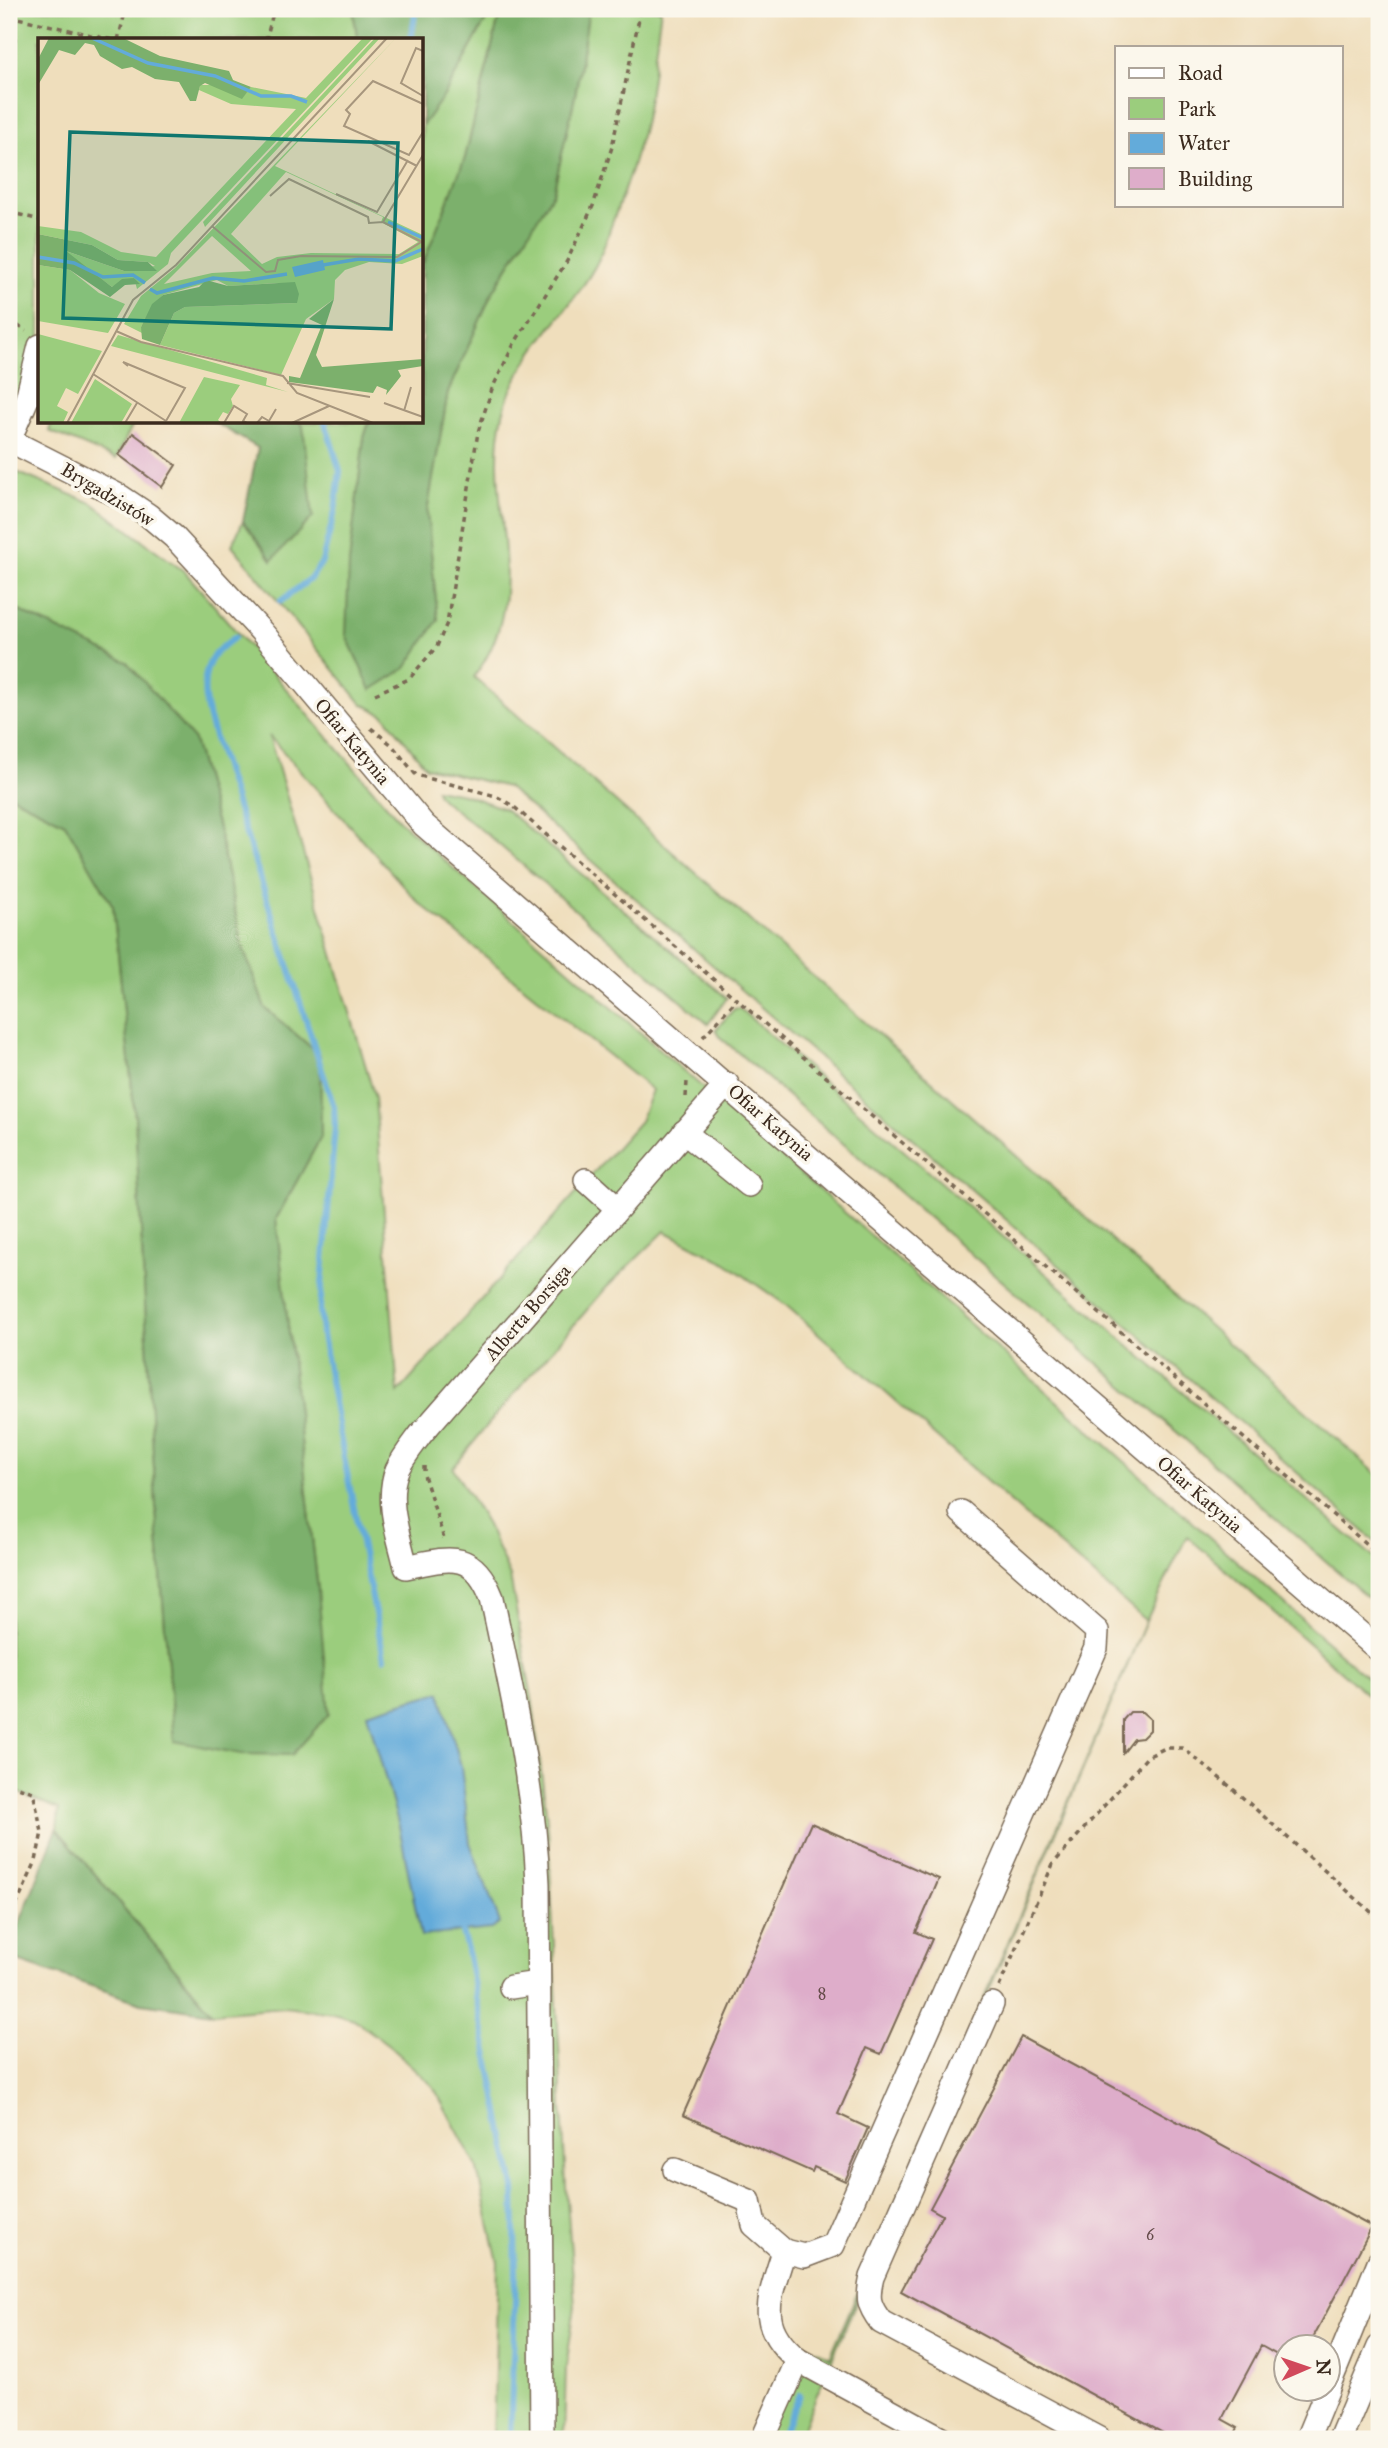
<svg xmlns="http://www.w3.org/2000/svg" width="1388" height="2448" font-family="'IM FELL Great Primer',serif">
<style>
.green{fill:#9bcd7d;stroke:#6b7c4e;stroke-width:2;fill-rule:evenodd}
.forest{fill:#7cb06c;stroke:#5c6d45;stroke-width:2}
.water{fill:#63abda;stroke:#4f6a7c;stroke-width:2}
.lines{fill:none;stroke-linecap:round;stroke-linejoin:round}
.stream{stroke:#63abda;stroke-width:6}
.building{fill:#deadca}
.minor-casing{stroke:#7a6955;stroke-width:26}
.path{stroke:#7a6955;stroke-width:3.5;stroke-dasharray:5 5;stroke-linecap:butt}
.minor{stroke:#fff;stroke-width:23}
.labels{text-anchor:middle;stroke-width:7;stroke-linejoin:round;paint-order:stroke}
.number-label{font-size:16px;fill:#644b49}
.street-label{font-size:19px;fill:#3b2a1e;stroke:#fbf7ec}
.inset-river{fill:none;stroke:#63abda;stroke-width:3.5}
.inset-road{fill:none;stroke:#a7967d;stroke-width:2}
.view{fill:#0f766e;fill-opacity:0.15;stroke:#0f766e;stroke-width:3.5}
.inset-edge{fill:none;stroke:#3b2a1e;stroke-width:3.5}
</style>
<rect width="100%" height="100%" fill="#fbf7ec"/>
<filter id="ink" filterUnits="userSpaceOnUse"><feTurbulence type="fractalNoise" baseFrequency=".0143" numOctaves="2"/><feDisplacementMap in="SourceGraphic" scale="14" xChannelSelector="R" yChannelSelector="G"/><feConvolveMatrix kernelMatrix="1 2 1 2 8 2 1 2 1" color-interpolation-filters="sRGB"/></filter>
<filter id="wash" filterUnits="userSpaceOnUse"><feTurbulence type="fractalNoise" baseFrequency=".00686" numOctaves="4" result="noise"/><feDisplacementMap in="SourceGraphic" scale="28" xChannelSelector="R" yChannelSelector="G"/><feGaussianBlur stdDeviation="1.57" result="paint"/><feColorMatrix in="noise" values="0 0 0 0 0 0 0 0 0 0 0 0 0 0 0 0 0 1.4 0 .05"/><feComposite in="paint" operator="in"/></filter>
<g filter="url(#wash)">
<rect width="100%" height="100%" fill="#efdebc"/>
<g class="green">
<path d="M9 9H353L357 37 355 40H40V405L9 391Z"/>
<path d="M492 9H501L465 158 422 266V126L445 94Z"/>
<path d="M589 9H661C656 42 653 76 647 109 640 147 626 185 613 221 608 234 604 248 598 261 571 313 517 354 503 414 482 503 538 592 474 677L1379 1476V1545L1250 1431 507 787 426 767 384 715 361 703 232 545 243 521 272 560 303 426 300 422H369L364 438 349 564 438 620 427 512 448 392 491 295 553 193 575 96Z"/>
<path d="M52 422H134L116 459 49 431Z"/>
<path d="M9 469 92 503 185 572 402 823 851 1218 1379 1688V1705L1187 1536 1146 1621 798 2439H752L773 2389 800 2342 830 2357 1146 1621 787 1306 726 1263 665 1231 606 1288 494 1417 453 1468 487 1525 510 1576 533 1704 548 1828 566 2186 575 2306 566 2367 564 2439H493L498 2262 476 2165 433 2086 390 2046 354 2019 333 2013 284 2007 212 2013 57 1829 59 1809 9 1789V795L65 823 113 906 135 1117 157 1524 174 1741 318 1590 276 1219 321 1137 320 1055 265 1008 242 945 218 828 194 740 48 625 9 606ZM269 736 418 902 652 1090 640 1121 398 1393 375 1098Z"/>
<path d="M436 789 463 794 505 809 727 998 708 1024 489 836 444 801 438 795Z"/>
<path d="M739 1008 1379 1562V1607L720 1037 716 1029 734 1009Z"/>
</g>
<g class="forest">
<path d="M353 9H492L445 94 422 126V40H355L357 36Z"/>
<path d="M501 9H589L575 96 553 193 491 295 448 392 427 512 438 620 406 668 371 690 346 635 349 564 364 438 369 422H422V266L465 158Z"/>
<path d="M214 422H300L303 426 313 517 272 560 243 521 258 448Z"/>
<path d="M9 606 127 662 194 740 218 828 242 945 265 1008 320 1055 321 1137 276 1219 318 1590 329 1714 292 1755 241 1754 174 1741 157 1524 135 1117 113 906 65 823 9 795Z"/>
<path d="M57 1829 212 2013 141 2003 9 1958V1930L16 1932Z"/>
</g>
<path class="water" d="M440 1692 461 1766 470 1843 500 1923 492 1929 421 1936 399 1826 367 1713Z"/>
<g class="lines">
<g class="stream">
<path d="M411 40 416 9"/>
<path d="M281 601 310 579 322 562 335 511 340 471 325 422"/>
<path d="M235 637C228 643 219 648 214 655 194 682 210 723 219 751L334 1107 335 1126 320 1309 322 1335 344 1458 384 1658"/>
<path d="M460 1926 466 1946 514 2188 516 2275 510 2439"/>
<path d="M780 2439 800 2395"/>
</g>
</g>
<g id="blocks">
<g class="building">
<path d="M133 433 176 465 162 487 119 455Z"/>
<path d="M1130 1712H1142L1150 1719V1730L1142 1738 1134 1739 1123 1753V1720Z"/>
<path d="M811 1823 939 1879 916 1932 932 1939 881 2054 867 2048 838 2114 868 2128 845 2181 814 2167 812 2172 683 2115Z"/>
<path d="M1021 2037 1372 2227 1308 2347H1286V2360L1261 2346 1222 2419 1238 2428 1232 2439H1174L901 2291 942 2215 930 2208Z"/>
</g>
</g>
</g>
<g filter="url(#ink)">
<use href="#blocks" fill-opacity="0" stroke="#7a6955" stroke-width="2"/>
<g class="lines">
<g class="minor-casing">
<g id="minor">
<path d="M9 440 121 497 148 515 174 537 261 631 424 825 1379 1650"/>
<path d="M9 440 27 399 40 346"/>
<path d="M684 1132 749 1185"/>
<path d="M586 1180 617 1208"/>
<path d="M511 1987 538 1983"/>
<path d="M992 2004 872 2277C867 2298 868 2305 881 2322L1099 2439"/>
<path d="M675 2170 749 2201 754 2225 784 2251"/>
<path d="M1328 2387 1379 2262"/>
<path d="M542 2439 538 1884C534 1787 512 1693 492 1598 473 1549 449 1558 406 1567 399 1537 385 1500 397 1470 403 1457 413 1445 421 1434L727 1084"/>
<path d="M763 2439 798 2360"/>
<path d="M943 2439 798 2360C754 2324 770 2298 784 2251L804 2256 833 2245 1096 1648 1097 1631 961 1512"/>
<path d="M1307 2439 1328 2388"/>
<path d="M1340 2439 1379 2347"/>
</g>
</g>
<g class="path">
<path d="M9 16 113 40"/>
<path d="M118 40 126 9"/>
<path d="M266 40 274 9"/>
<path d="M9 62 15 39 9 17"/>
<path d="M9 212 40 220"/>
<path d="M9 320 26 331"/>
<path d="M375 694 409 679 437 646 447 623 478 432 492 389 514 344 567 261 593 206 612 147 641 9"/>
<path d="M371 728 392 745 416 775 496 796 513 806 1379 1555"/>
<path d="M703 1037 737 999"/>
<path d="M686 1097 687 1081"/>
<path d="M424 1466V1475L444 1539"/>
<path d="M9 1784 33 1792 42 1832 36 1861 9 1922"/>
<path d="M999 1987 1053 1864 1147 1757 1165 1748H1183L1233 1789 1379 1919"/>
</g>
<use href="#minor" class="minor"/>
</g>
</g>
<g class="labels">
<g class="number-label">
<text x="822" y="1999">8</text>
<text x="1150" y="2240">6</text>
</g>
<g class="street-label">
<text transform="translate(108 494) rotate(31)" y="7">Brygadzistów</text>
<text transform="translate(353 741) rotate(50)" y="7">Ofiar Katynia</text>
<text transform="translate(771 1122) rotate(41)" y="7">Ofiar Katynia</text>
<text transform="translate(527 1312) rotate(-49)" y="7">Alberta Borsiga</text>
<text transform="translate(1200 1494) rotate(41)" y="7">Ofiar Katynia</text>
</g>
</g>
<g transform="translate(38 38)">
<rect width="385" height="385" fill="#efdebc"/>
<path d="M325 0H335L133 215 130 226 99 251 96 240 74 249 25 212 86 233 117 228 110 224 80 222 54 207 0 196V188L43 194 83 214 118 219 258 71 193 66 161 52 162 47H179L204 60 213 49 268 60ZM337 0H342L167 189 165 184ZM358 0 237 128 385 197V218L364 226 331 224 307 232 297 242 296 261 268 281 243 337 122 307 136 275 147 269 259 265 240 245 190 248 179 242 125 257 115 266 103 289 106 296 86 286 103 258 137 230ZM248 134 345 179 343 184 380 204 361 216 273 215 239 219 224 226 193 196ZM174 198 213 233 174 235 126 246ZM0 227 32 232 61 255 87 266 70 295 0 283ZM0 296 64 313 40 356 28 350 19 368 30 374 25 385H0ZM80 297 229 340 228 347 250 354 73 308ZM166 339 202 347 193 361 195 368 190 376 185 374 180 382 184 385H141ZM57 341 94 366 83 385H33Z" fill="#9bcd7d" fill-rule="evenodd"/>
<path d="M11 0H85L122 18 191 33 195 42 213 49 204 61 167 45 162 48 158 63H152L141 44 117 41 94 29 84 31 62 18 56 7 47 5 37 17 21 12 0 47V21ZM0 196 54 207 80 222 110 224 119 233H86L28 213 74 249 84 241 96 240 102 246 87 247 72 259 32 232 0 227ZM168 242 190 248 257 244 261 256 259 265 147 269 136 275 122 307 104 301 103 289 114 266 125 257 161 249ZM296 261 278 317 284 329 385 321V328L360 332 363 338 348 357 349 352 339 348 335 355 251 344V338L262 340 284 287 271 281Z" fill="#7cb06c"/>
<path d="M285 222 287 232 257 239 254 229Z" fill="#63abda"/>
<path class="inset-river" d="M54 0 110 25 177 38 223 58H253L269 64M350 184 385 200M0 219 36 225 65 239 95 237 107 245M285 227 321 221 357 223 385 211M112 251 119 255 175 240 206 243 249 236"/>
<path class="inset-road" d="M385 13 378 10 363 45 385 58M385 66 335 43 308 72 312 76 306 88 371 117 385 94M330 103 379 128M298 156 339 174 370 122M232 158 251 141 330 179 331 185 345 184 384 204M345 184 385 117M174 188 228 234 237 233 240 222 263 218 359 219 385 203M78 293 103 304 245 338 259 355 335 385M90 328 85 324 147 350 128 383M55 336 128 383M249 345 332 359M346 365 385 379M366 373 373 349M29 385 95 262 138 227 349 0M87 385 99 365M186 385 196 368 209 376 205 383 209 385M219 385 224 379 231 383 238 371M254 385 291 368"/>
<path class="view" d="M32 94 360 105 353 291 25 280Z"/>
<rect width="385" height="385" class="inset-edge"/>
</g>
<rect width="1388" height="2448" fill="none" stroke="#fbf7ec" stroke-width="35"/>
<rect x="1115" y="46" width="228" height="161" fill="#fbf7ec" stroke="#aea59a" stroke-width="2"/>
<rect x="1129" y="68" width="35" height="10" fill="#ffffff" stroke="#aea59a" stroke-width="2"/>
<text x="1178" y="80" font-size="21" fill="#3b2a1e">Road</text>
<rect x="1129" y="98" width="35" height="21" fill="#9bcd7d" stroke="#aea59a" stroke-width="2"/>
<text x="1178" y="116" font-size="21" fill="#3b2a1e">Park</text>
<rect x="1129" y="133" width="35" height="21" fill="#63abda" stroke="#aea59a" stroke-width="2"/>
<text x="1178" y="150" font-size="21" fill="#3b2a1e">Water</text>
<rect x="1129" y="168" width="35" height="21" fill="#deadca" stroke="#aea59a" stroke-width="2"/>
<text x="1178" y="186" font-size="21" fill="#3b2a1e">Building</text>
<g transform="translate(1307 2368) rotate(88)"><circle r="33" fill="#fbf7ec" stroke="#aea59a" stroke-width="2"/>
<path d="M0-5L12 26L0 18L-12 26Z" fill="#d1495b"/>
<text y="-10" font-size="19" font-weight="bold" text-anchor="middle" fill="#3b2a1e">N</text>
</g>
</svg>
